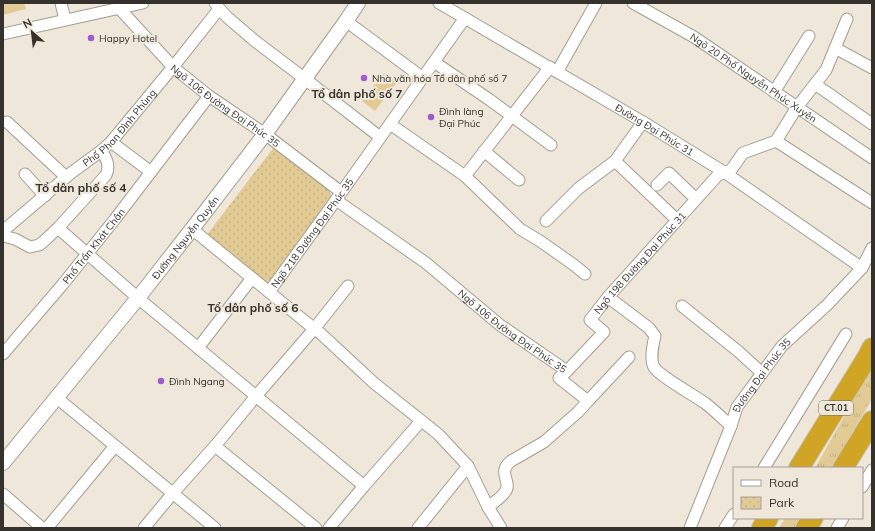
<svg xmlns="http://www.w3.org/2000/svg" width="875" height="531" font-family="Mulish,sans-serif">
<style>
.grass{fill:url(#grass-tufts)}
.park{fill:url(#park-dots)}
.pitch{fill:#e1ca94}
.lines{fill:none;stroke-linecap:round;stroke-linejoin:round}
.minor-casing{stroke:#a49e90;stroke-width:13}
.tertiary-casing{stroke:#a49e90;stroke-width:16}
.motorway-casing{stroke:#cacac8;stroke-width:22}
.minor{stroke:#fff;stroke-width:11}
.tertiary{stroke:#fff;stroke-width:14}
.motorway{stroke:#d0a425;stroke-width:20}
.poi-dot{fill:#9f5bd0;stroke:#efe8da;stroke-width:1.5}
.labels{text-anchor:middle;stroke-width:4;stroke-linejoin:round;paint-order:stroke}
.shield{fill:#efe8da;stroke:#6d6961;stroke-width:1}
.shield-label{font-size:9px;font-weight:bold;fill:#35322d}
.poi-label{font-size:10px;fill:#35322d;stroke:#efe8da;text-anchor:start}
.street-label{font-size:10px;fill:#35322d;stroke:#efe8da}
.quarter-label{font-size:12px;font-weight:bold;fill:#35322d;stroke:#efe8da}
</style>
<defs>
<pattern id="grass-tufts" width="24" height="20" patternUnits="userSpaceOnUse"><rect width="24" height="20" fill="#e1ca94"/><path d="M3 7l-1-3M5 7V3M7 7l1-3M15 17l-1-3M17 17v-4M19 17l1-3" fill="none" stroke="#c2ae80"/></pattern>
<pattern id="park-dots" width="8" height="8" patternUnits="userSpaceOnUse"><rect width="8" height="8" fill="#e1ca94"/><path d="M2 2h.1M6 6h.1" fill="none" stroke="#c2ae80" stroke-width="1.8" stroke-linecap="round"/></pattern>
</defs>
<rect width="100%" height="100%" fill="#efe8da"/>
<g class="grass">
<path d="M872 367V399L832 468H815Z"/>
<path d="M785 518H800L794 528H779Z"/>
</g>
<path class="park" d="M274 147 329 190 331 196 329 202 269 281 266 283 206 236Z"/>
<g class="pitch">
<path d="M3 3H24L26 9 3 15Z"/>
<path d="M384 73 397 82 375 111 362 101Z"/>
</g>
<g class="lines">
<g class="minor-casing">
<g id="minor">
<path d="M61 3 65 20"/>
<path d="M215 3 217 6 227 17 255 41 309 82 380 137"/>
<path id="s1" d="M439 3 643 122 724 172 862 268"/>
<path id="s2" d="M633 3 694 37 872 158"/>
<path id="s3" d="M119 8 173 67 209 96 265 134 341 192"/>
<path d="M346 21 423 78"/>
<path d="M3 34 143 3"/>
<path d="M835 48 872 68"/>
<path d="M434 62 490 100 551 145"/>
<path d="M557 72 596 3"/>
<path d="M815 84 872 124"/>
<path d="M774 92 809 36"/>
<path d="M7 122 66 177"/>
<path d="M390 124 465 176 520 229 540 241 574 265 585 274"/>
<path d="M776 141 872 203"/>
<path d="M111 142 151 172"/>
<path d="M484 151 519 180"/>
<path d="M615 161 677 220"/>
<path d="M25 174 45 196"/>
<path d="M465 176 550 67"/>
<path d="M657 185 669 173 696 199"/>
<path id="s4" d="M336 200 426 263 500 325 567 371 559 378 588 401 578 412 544 442 511 461C496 473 513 482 505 492 502 497 493 503 488 507"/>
<path d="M546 221 579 188 615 161 643 122"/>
<path d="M58 228 138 298 364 486"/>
<path d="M192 229 307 323 319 332 374 383 438 434 468 466 488 507 501 528"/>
<path id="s5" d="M3 231 71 173 101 151 111 142 173 67 219 9"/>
<path d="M3 236 15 239 30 247 39 245 43 242 58 228 106 175C110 167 107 158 101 151"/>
<path id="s6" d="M269 292 336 200 465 18"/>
<path d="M608 297 649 328 655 336C653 344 650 360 654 367 658 375 695 396 705 403 714 410 722 418 731 426"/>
<path d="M682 306 739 352 762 373"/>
<path d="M198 348 252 278"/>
<path id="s7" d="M3 354 63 284 115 219 209 96"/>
<path id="s8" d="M567 371 604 332 590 320 608 297 718 175 731 170 743 153 776 141 797 107 826 70 847 19"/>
<path d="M57 398 215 528"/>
<path d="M588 401 629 357"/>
<path d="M215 446 316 528"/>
<path d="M764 468 846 334"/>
<path d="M862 487 872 470"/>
<path d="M3 494 42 528"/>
<path d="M47 528 115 446"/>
<path d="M144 528 173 493 215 446 256 396 314 329 348 286"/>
<path d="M329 528 364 486 421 421"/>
<path d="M418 528 468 466"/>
<path id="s9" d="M690 528 731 426 737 407 782 346 827 305 862 268 872 248"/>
<path d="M725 528 734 514"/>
<path d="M837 528 843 518"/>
</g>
</g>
<g class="tertiary-casing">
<g id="tertiary">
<path id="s10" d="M3 463 138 298 192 229 265 134 346 21 358 3"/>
</g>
</g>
<g class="motorway-casing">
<g id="motorway">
<path d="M799 468 868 356 872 348"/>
<path d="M843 468 872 421"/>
<path d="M762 528 768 518"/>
<path d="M806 528 813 518"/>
</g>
</g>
<use href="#minor" class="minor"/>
<use href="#tertiary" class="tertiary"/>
<use href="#motorway" class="motorway"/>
</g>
<g class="poi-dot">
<circle cx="91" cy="38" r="4"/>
<circle cx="364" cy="78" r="4"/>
<circle cx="431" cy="117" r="4"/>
<circle cx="161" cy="381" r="4"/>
</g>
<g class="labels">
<rect class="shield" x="819" y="401" width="34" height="14" rx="3"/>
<g class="shield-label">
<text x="836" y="411">CT.01</text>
</g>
<g class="poi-label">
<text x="99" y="42">Happy Hotel</text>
<text x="372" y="82">Nhà văn hóa Tổ dân phố số 7</text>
<text x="439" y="115">Đình làng<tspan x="439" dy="12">Đại Phúc</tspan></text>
<text x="169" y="385">Đình Ngang</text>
</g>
<g class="street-label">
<text dy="4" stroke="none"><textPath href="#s2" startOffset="142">Ngõ 20 Phố Nguyễn Phúc Xuyên</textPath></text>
<text dy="4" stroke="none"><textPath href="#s3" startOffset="145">Ngõ 106 Đường Đại Phúc 35</textPath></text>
<text dy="4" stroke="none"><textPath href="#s5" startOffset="156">Phố Phan Đình Phùng</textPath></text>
<text dy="4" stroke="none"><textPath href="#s1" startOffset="250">Đường Đại Phúc 31</textPath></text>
<text dy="4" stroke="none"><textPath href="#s6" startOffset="73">Ngõ 218 Đường Đại Phúc 35</textPath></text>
<text dy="4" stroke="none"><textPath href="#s10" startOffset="290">Đường Nguyễn Quyền</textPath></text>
<text dy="4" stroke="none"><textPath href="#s7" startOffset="141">Phố Trần Khát Chân</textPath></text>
<text dy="4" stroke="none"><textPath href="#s8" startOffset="148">Ngõ 198 Đường Đại Phúc 31</textPath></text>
<text dy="4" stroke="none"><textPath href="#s4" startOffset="220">Ngõ 106 Đường Đại Phúc 35</textPath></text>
<text dy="4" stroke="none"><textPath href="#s9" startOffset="170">Đường Đại Phúc 35</textPath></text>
</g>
<g class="quarter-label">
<text x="357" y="98">Tổ dân phố số 7</text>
<text x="81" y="192">Tổ dân phố số 4</text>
<text x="253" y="312">Tổ dân phố số 6</text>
</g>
</g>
<rect width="875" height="531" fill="none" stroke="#35322d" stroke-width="8"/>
<rect x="733" y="467" width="130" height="52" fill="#efe8da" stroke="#a59f95"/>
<rect x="741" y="480" width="20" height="6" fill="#ffffff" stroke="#a59f95"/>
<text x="769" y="487" font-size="12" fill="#35322d">Road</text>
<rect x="741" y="497" width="20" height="12" fill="url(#park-dots)" stroke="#a59f95"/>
<text x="769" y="507" font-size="12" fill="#35322d">Park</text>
<g transform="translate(32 32) rotate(332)" stroke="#efe8da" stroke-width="3" paint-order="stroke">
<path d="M0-3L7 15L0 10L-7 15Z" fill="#35322d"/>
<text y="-6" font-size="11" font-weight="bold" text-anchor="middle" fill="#35322d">N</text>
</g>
</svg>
